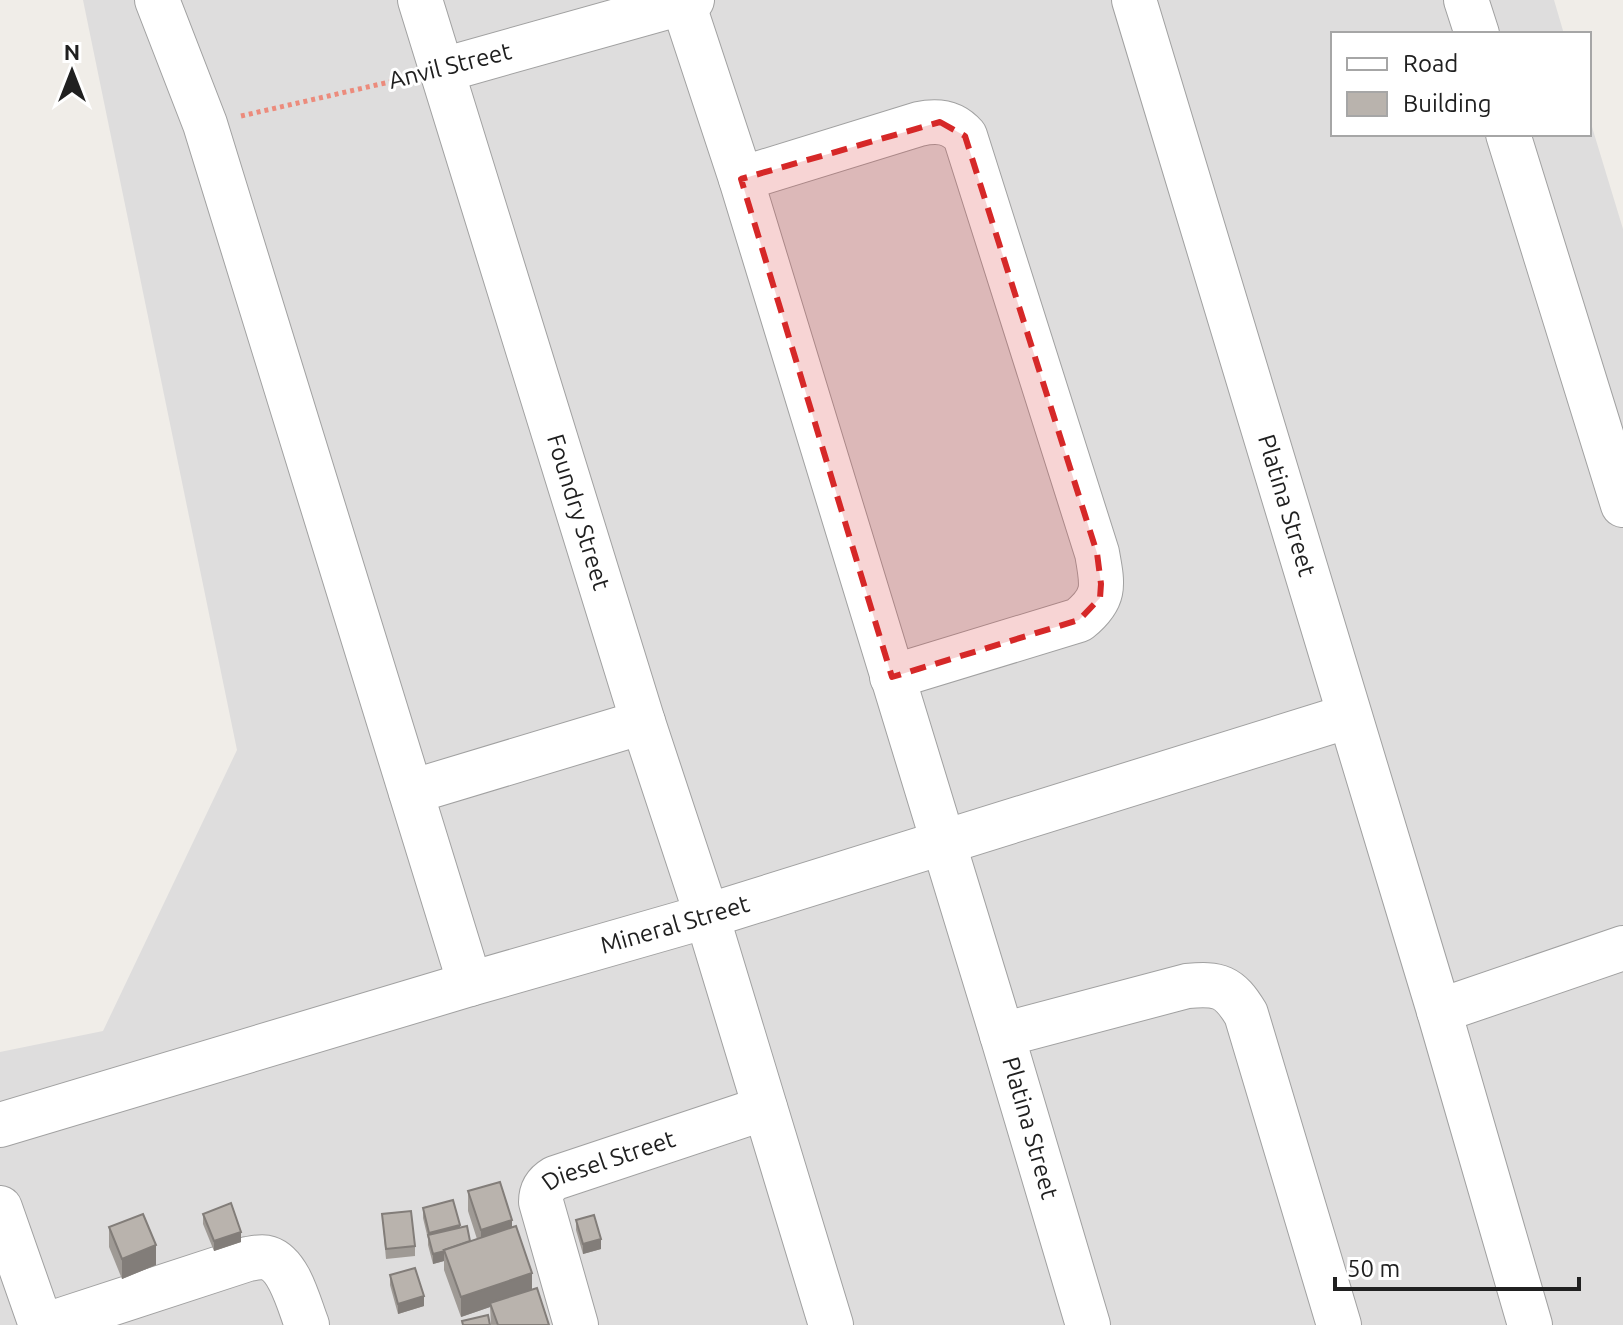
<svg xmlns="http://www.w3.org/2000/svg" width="1623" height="1325" font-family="Ubuntu,sans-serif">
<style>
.residential{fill:#dedddd}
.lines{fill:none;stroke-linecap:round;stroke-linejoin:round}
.minor-casing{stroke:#a1a1a1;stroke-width:46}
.path{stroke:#ec8b7c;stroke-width:5;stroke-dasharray:4 4;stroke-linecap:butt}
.minor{stroke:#fff;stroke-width:44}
.wall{fill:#9f9a95}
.shaded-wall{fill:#827d79}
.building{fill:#b9b3ad;stroke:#827d79;stroke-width:2}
.marked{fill:#d62828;fill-opacity:0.2;stroke:#d62828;stroke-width:6;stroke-dasharray:16 10;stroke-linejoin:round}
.labels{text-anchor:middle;stroke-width:6;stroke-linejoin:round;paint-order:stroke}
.street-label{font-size:24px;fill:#202020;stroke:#fff}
</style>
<rect width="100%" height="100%" fill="#f0ede8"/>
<path class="residential" d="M83 0H1554L1564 34H1333V134H1589V117L1623 229V1325H0V1052L103 1031 237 750Z"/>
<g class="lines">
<g class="minor-casing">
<g id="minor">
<path d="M157 0 205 124 470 984"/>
<path id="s1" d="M420 0 643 722 707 916 831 1325"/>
<path d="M682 0 741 179 1002 1035"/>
<path id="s2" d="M1134 0 1439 1011 1530 1325"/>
<path d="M1466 0 1477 34"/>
<path d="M443 70 692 0"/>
<path d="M1508 134 1623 505"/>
<path d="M741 179 919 124C937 120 952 121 965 136L1097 553C1103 586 1106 598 1079 620L892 677"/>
<path d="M411 792 643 722"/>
<path d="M1439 1011 1623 948"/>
<path id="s3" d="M0 1125 470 984 707 916 1349 716"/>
<path d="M0 1208 41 1325"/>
<path d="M46 1325 248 1259C254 1258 262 1256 268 1258 290 1265 299 1305 307 1325"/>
<path id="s4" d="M576 1325 541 1202C541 1190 545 1184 555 1178L765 1108"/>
<path d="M1088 1325 1002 1035 1187 986C1219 983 1229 986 1246 1014L1339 1325"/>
</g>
</g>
<path class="path" d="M241 116 407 78"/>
<use href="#minor" class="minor"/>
</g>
<g class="wall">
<path d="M468 1191 512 1227 532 1289 549 1325H491L490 1307 461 1317 444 1270V1261L433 1264 428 1245V1239L423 1218V1208L460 1228 470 1241 477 1239 468 1211Z"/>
<path d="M203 1214 241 1242 214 1251 203 1224Z"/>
<path d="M382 1214 415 1246V1256L386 1259Z"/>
<path d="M576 1220 601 1249 583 1254 576 1230Z"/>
<path d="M109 1227 156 1265 122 1279 109 1247Z"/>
<path d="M390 1275 424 1306 398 1314 390 1285Z"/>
</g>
<g class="shaded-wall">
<path d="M512 1220V1239L481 1250V1230Z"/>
<path d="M460 1225V1235L429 1243V1233Z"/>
<path d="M241 1232V1242L214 1251V1241Z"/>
<path d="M601 1239V1249L583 1254V1244Z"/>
<path d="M156 1245V1265L122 1279V1259Z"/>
<path d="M444 1251V1261L433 1264V1254Z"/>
<path d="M532 1273V1293L490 1303V1307L461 1317V1297Z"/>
<path d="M424 1296V1306L398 1314V1304Z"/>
</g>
<g class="building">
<path d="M500 1182 512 1220 481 1230 468 1191Z"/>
<path d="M453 1200 460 1225 429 1233 423 1208Z"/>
<path d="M231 1203 241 1232 214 1241 203 1214Z"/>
<path d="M411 1211 415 1246 386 1249 382 1214Z"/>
<path d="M143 1214 156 1245 122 1259 109 1227Z"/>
<path d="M594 1215 601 1239 583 1244 576 1220Z"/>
<path d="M467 1226 470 1241 444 1250 445 1251 433 1254 428 1235Z"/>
<path d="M516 1226 532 1273 461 1297 444 1250Z"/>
<path d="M415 1268 424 1296 398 1304 390 1275Z"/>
<path d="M537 1288 549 1325H498L490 1303Z"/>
<path d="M488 1315 490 1325H463L462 1321Z"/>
</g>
<path class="marked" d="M940 122 965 136 1097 553 1101 584 1100 598 1079 620 892 677 741 179Z"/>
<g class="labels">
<g class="street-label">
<text transform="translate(450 66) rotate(-14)" y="8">Anvil Street</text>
<text dy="8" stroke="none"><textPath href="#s2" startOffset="528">Platina Street</textPath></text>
<text dy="8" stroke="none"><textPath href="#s1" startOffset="536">Foundry Street</textPath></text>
<text dy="8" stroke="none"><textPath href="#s3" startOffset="704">Mineral Street</textPath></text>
<text transform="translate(1030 1128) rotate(74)" y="8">Platina Street</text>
<text dy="8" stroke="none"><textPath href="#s4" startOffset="214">Diesel Street</textPath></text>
</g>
</g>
<rect x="1331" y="32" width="260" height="104" fill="#ffffff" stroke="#a6a6a6" stroke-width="2"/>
<rect x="1347" y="58" width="40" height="12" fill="#ffffff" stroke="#a6a6a6" stroke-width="2"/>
<text x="1403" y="72" font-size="24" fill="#202020">Road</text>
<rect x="1347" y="92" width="40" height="24" fill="#b9b3ad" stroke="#a6a6a6" stroke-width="2"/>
<text x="1403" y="112" font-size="24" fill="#202020">Building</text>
<g transform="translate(72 72)" stroke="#ffffff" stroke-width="6" paint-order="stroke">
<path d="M0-6L14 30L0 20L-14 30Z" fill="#202020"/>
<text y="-12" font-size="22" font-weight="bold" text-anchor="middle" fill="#202020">N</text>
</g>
<path d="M1335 1277v12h244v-12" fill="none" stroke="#202020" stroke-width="4"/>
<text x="1347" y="1277" font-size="24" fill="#202020" stroke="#ffffff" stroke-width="6" paint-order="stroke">50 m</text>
</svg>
